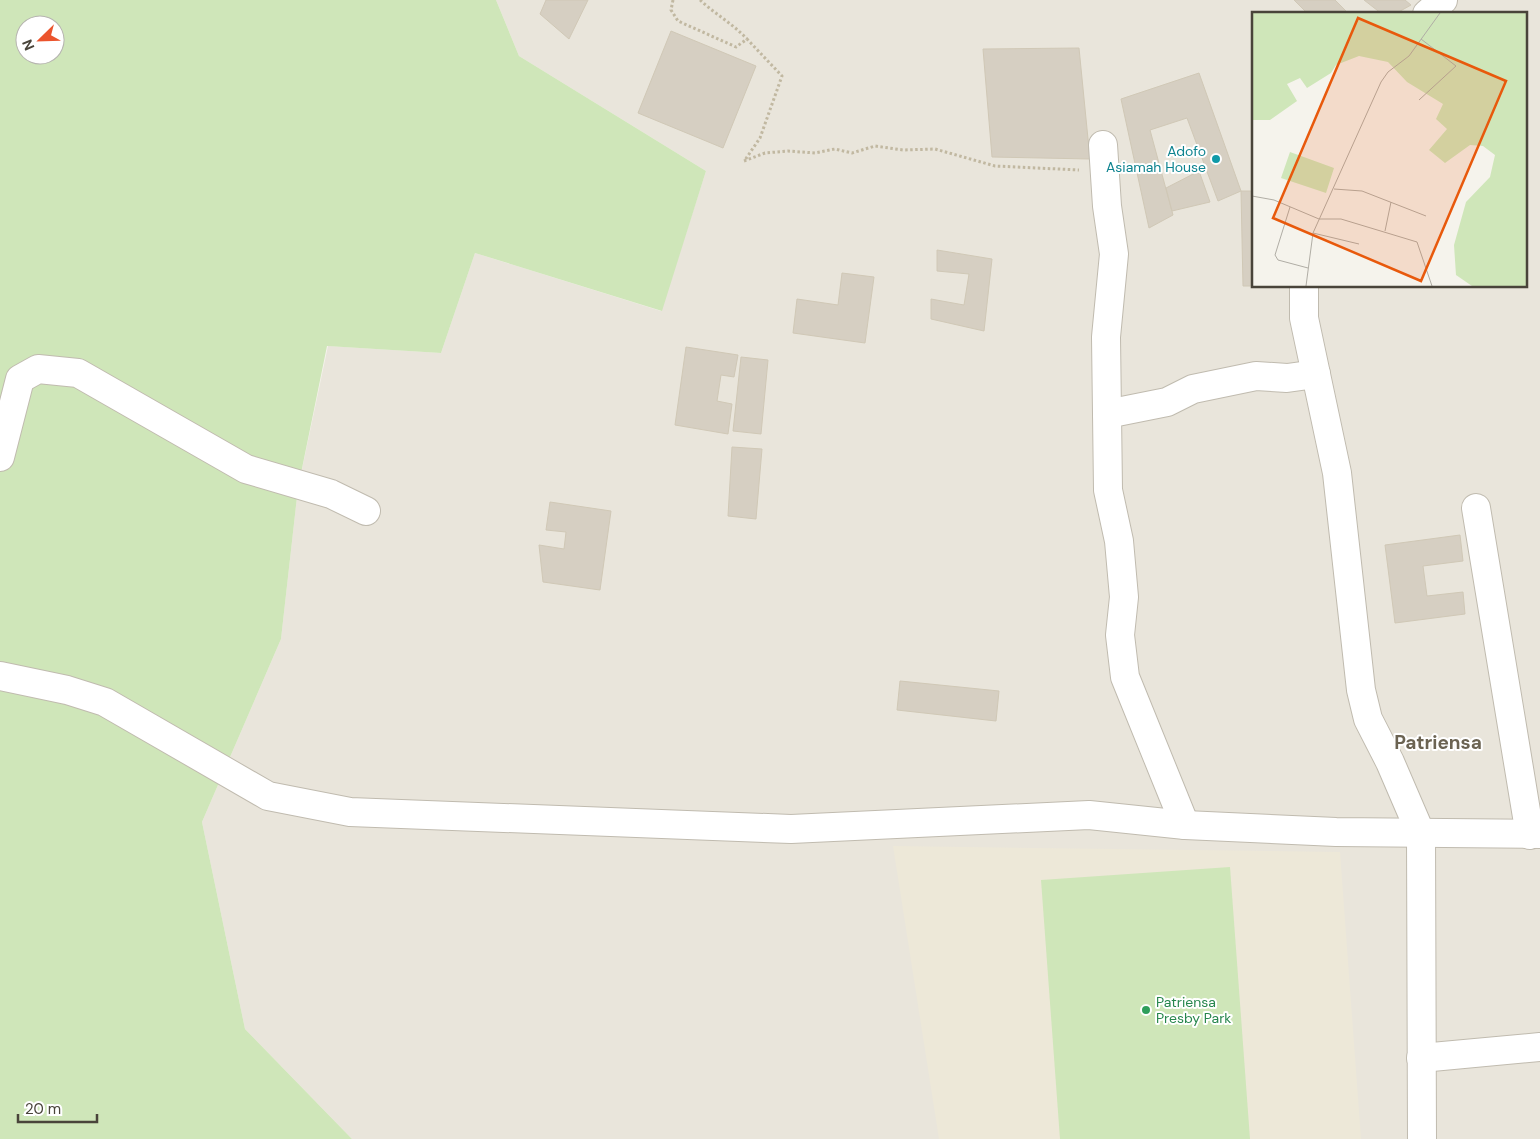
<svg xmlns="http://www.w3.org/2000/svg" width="1540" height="1139" font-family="'DM Sans',sans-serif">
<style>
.residential{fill:#e9e5db;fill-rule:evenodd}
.education{fill:#ede8d8}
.green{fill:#cfe6b9;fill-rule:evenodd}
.building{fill:#d6cfc2;stroke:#d0c8b6}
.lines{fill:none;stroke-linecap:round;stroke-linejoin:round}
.minor-casing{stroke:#c0bbaf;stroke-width:30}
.path{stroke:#c1b8a1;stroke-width:3;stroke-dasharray:2.5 2.5;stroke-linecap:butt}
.minor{stroke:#fff;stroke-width:28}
.culture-dot{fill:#0f9aa8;stroke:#fff;stroke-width:2}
.leisure-dot{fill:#2e9e5b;stroke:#fff;stroke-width:2}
.labels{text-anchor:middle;stroke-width:4;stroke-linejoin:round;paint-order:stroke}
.culture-label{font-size:14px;fill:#0d838f;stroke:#fff;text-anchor:end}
.leisure-label{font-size:14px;fill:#27864d;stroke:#fff;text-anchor:start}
.district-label{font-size:19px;font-weight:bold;fill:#6b6352;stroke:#fff}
.inset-road{fill:none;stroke:#b0ada5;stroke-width:1}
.view{fill:#e8590c;fill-opacity:0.15;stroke:#e8590c;stroke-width:2.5}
.inset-edge{fill:none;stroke:#49443a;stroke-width:2.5}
</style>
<rect width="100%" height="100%" fill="#f5f3ec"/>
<path class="residential" d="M496 0H1540V1139H352L245 1029 202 822 281 639 298 488 328 346 441 353 475 253 661 311 706 171 519 56ZM1254 14H1526V286H1254Z"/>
<path class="education" d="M893 846 1340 852 1361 1139H939Z"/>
<g class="green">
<path d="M0 0H496L519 56 706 171 662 311 475 253 441 353 327 346 298 488 281 639 202 822 245 1029 352 1139H0ZM25 25H55V55H25Z"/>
<path d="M1230 867 1250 1139H1060L1041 880Z"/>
</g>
<g class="building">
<path d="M546 0H588L569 39 540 14Z"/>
<path d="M1294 0H1335L1349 14H1308Z"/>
<path d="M1364 0H1405L1411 5 1395 14H1382Z"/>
<path d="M671 31 756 66 723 148 638 113Z"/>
<path d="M1079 48 1090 159 992 157 983 49Z"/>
<path d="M1199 73 1241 191 1218 201 1187 118 1150 130 1173 215 1149 228 1121 99Z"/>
<path d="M1199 171 1210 202 1172 211 1166 188Z"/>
<path d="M1241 191H1254V286H1243Z"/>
<path d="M937 250 992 259 984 331 931 319V299L964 305 969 274 937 271Z"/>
<path d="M842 273 874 277 865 343 793 333 797 299 838 305Z"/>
<path d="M686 347 738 355 734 377 721 375 717 401 732 404 728 434 675 425Z"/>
<path d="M741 357 768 360 761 434 733 431Z"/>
<path d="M732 447 762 449 756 519 728 516Z"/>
<path d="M550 502 611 511 600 590 543 582 539 545 564 549 566 532 546 530Z"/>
<path d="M1460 535 1463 561 1423 566 1427 596 1463 592 1465 614 1395 623 1385 545Z"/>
<path d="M900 681 999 691 996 721 897 710Z"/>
</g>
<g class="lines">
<g class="minor-casing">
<g id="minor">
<path d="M1427 14 1443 0"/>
<path d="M1103 145 1107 206 1114 254 1106 337 1108 490 1119 541 1124 597 1120 635 1125 677 1185 825"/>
<path d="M1304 286V318L1337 473 1361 690 1368 719 1390 762 1421 834 1422 1139"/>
<path d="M1107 414 1167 402 1193 389 1256 376 1287 378 1316 374"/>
<path d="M0 457 20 379 38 369 78 373 246 469 331 494 366 511"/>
<path d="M1476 508 1530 835"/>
<path d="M0 676 67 690 105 702 268 796 350 812 791 829 1089 815 1185 825 1336 832 1540 834"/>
<path d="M1421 1058 1540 1047"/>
</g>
</g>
<g class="path">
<path d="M673 0 671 10 678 21 736 47 747 39 782 76 760 138 745 160"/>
<path d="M700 0C715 14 733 24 747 39"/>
<path d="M744 161 765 153 788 151 815 153 835 149 852 153 875 146 903 150 935 149 995 166 1079 170"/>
</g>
<use href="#minor" class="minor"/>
</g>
<circle class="culture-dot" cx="1216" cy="159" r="5"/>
<circle class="leisure-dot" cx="1146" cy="1010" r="5"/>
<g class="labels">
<g class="culture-label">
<text x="1206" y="156">Adofo<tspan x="1206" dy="16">Asiamah House</tspan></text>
</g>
<g class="leisure-label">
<text x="1156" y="1007">Patriensa<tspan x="1156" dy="16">Presby Park</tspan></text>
</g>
<g class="district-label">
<text x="1438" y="749">Patriensa</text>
</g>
</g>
<g transform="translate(1252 12)">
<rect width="275" height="275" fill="#f5f3ec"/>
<path d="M0 1H275V274H220L204 263 202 233 214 190 238 165 243 143 231 134 218 133 193 151 177 138 195 117 184 107 191 92 155 70 136 50 107 44 84 53 79 61 55 76 48 66 35 72 45 89 18 108H0ZM38 140 82 156 74 181 29 166Z" fill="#cfe6b9"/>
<path class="inset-road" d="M167 88 204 54 169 27M82 177 110 179 174 204M0 184 22 188 67 207H89L165 230 180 274M38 195 23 243 26 248 56 256M133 219 139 190M61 221 107 232M54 274 61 221 129 70 136 60 157 44 188 1"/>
<path class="view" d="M106 6 254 69 169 269 21 206Z"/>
<rect width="275" height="275" class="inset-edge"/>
</g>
<g transform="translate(40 40) rotate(247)"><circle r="24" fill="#ffffff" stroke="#b6b4b0"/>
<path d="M0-4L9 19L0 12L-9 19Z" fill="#eb542d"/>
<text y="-8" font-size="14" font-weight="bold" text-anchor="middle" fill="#49443a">N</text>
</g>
<path d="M18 1114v8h79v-8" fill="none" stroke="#49443a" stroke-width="2.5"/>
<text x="25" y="1114" font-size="15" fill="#49443a" stroke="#ffffff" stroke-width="4" paint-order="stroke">20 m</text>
</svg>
